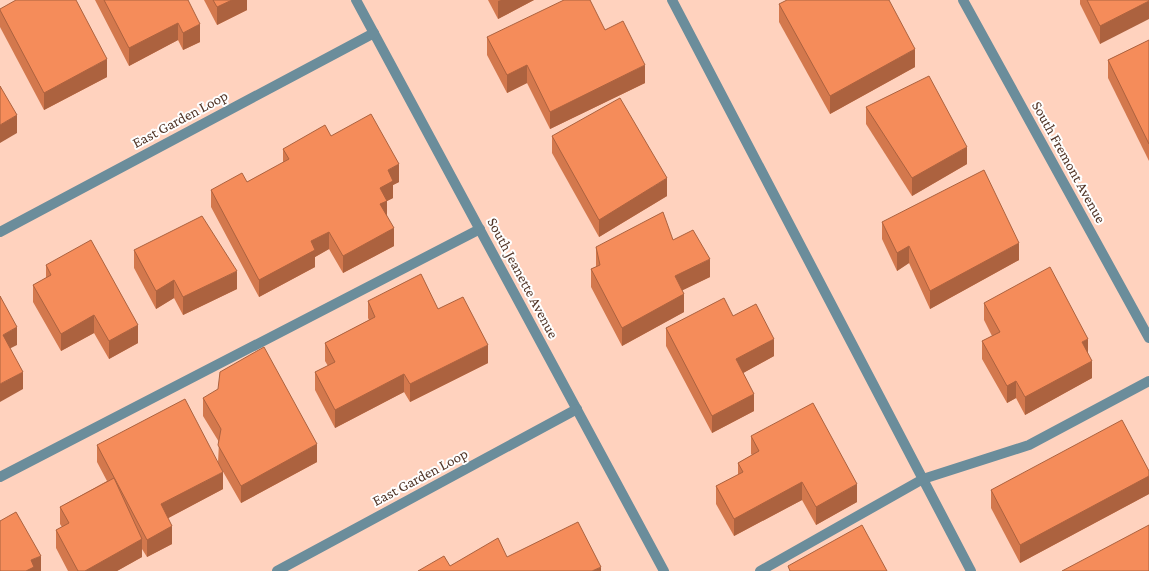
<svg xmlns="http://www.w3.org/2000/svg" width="1149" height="571" font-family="'Crimson Pro',serif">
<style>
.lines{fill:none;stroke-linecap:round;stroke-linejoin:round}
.lane{stroke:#6b8d9b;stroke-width:10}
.street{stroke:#6b8d9b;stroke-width:10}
.wall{fill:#d3784d}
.shaded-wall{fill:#ac623f}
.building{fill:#f58c5a;stroke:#ac623f}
.labels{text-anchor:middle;stroke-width:4;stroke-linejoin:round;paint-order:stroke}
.street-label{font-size:15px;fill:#503325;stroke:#fefefe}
</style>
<rect width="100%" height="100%" fill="#ffd2be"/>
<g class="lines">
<g class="lane">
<path d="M672 0 971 571"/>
<path d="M0 477 480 229"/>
<path d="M760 571 923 479 1029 445 1149 381"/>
</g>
<g class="street">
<path d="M356 0 664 571"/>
<path d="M963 0 1149 338"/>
<path d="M0 232 374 33"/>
<path d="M277 571 577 409"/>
</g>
</g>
<g class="wall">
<path d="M95 0H188L200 42 183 50 178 40 129 66Z"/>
<path d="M204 0H247V10L217 25Z"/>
<path d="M488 0H534L498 19Z"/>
<path d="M1080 0H1149L1100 44 1080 4Z"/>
<path d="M779 4 915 67 830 114 779 22Z"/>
<path d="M0 9 107 77 44 110 0 27Z"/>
<path d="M605 30 645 83 550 129 527 83 507 93 487 55V37Z"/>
<path d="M1149 40V161L1108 78V60Z"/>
<path d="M866 107 967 164 912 196 866 124Z"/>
<path d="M331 136 399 182 393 185V198L387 201V217L394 246 343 273 329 249 315 257V267L259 297 211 207V190L247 182 283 163V149Z"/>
<path d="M552 136 667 196 599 237 552 153Z"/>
<path d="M882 222 1019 260 930 309 909 263 897 271 882 239Z"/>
<path d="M673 240 710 277 682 290 684 312 622 346 591 287V269L596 267V247Z"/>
<path d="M134 250 237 289 183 315 174 298 156 309 134 268Z"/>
<path d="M46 265 138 343 109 359 94 333 61 351 33 302V285L46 278Z"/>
<path d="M368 301 438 309 488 363 410 402 404 392 335 428 315 390V372L328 366 325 361V343L369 320 368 318Z"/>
<path d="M984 303 1088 355 1092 378 1025 415 1016 398 1007 403 982 359V341L992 336 984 320Z"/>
<path d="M733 316 774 356 743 373 754 411 712 433 666 346V328Z"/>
<path d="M203 398 317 462 241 503 218 463 219 442 203 416Z"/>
<path d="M751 436 857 502 816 525 802 500 734 536 716 504V486L738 475V463L752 455 751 454Z"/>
<path d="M97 445 223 489 168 518 172 544 147 557 142 549V557L117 571H68L56 548V530L62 527 60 524V507L107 481 97 462Z"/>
<path d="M1149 471V494L1020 563 991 508V490Z"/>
</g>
<g class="shaded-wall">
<path d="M232 0H247V10L217 25V7Z"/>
<path d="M501 0H534L498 19V1Z"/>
<path d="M1149 1V19L1100 44V26Z"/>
<path d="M178 23V40L129 66V48Z"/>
<path d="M200 24V42L183 50V33Z"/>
<path d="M915 49V67L830 114V96Z"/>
<path d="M107 59V77L44 110V93Z"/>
<path d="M527 65V83L507 93V75Z"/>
<path d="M645 65V83L550 129V112Z"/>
<path d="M17 115V133L0 143V125Z"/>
<path d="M967 147V164L912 196V178Z"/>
<path d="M399 164V182L393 185V198L387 201V218L380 222V188L388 170Z"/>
<path d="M667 178V196L599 237V220Z"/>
<path d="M394 228V246L343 273V256Z"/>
<path d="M329 232V249L315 257V267L259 297V280L311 241Z"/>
<path d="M1019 243V260L930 309V291Z"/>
<path d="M909 246V263L897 271V253Z"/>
<path d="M710 259V277L675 294V276Z"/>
<path d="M237 271V289L183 315V297Z"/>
<path d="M174 280V298L156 309V291Z"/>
<path d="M684 294V312L622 346V328Z"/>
<path d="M94 315V333L61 351V334Z"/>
<path d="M138 325V343L109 359V341Z"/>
<path d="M17 327V345L3 352V335Z"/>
<path d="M774 339V356L736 377V359Z"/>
<path d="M1088 339V356L1082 342Z"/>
<path d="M488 345V363L410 402V384Z"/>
<path d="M1092 361V378L1025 415V397Z"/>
<path d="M23 372V389L0 402V384Z"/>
<path d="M404 374V392L335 428V410Z"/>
<path d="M1016 381V398L1007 403V386Z"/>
<path d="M754 394V411L712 433V416Z"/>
<path d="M317 444V462L241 503V486Z"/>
<path d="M223 472V489L161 522V504Z"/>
<path d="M1149 476V494L1020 563V545Z"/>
<path d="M802 482V500L734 536V519Z"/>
<path d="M857 484V502L816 525V507Z"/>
<path d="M172 526V544L147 557V540Z"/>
<path d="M142 539V557L117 571H85Z"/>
<path d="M41 556V571H26L31 560Z"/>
<path d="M601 567V571H592Z"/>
</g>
<g class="building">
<path d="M16 0H76L107 59 44 93 0 10V9Z"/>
<path d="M104 0H188L200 24 183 33 178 23 129 48Z"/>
<path d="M213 0H232L217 7Z"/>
<path d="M564 0H590L605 30 623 21 645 65 550 112 527 65 507 75 487 37Z"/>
<path d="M787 0H889L915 49 830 96 779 4Z"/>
<path d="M1087 0H1149V1L1100 26Z"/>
<path d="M1149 40V144L1108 60Z"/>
<path d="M929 76 967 147 912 178 866 107Z"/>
<path d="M0 86 17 115 0 125Z"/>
<path d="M620 98 667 178 599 220 552 136Z"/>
<path d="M371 114 399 164 388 170 393 181 380 188 387 201 380 204 394 228 343 256 329 232 311 241 315 250 259 280 211 190 242 173 247 182 289 159 283 149 325 125 331 136Z"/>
<path d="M984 170 1019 243 930 291 909 246 897 253 882 222Z"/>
<path d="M663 212 673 240 693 230 710 259 675 276 684 294 622 328 591 269 600 265 596 247Z"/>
<path d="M202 216 237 271 183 297 174 280 156 291 134 250Z"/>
<path d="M91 240 138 325 109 341 94 315 61 334 33 285 51 275 46 265Z"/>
<path d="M1050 267 1088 339 1082 342 1092 361 1025 397 1016 381 1007 386 982 341 1000 332 984 303Z"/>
<path d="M421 274 438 309 463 297 488 345 410 384 404 374 335 410 315 372 335 362 325 343 375 317 368 301Z"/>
<path d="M0 296 17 327 3 335 23 372 0 384Z"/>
<path d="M724 298 733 316 756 304 774 339 736 359 754 394 712 416 666 328Z"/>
<path d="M264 347 317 444 241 486 218 445 221 429 203 398 218 389 220 372Z"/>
<path d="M185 399 223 472 161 504 172 526 147 540 97 445Z"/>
<path d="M813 403 857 484 816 507 802 482 734 519 716 486 743 472 738 463 759 451 751 436Z"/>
<path d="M1122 420 1149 471V476L1020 545 991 490Z"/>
<path d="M114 478 142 539 85 571H78L56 530 69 523 60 507Z"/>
<path d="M16 512 41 556 31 560 34 567 26 571H0V521Z"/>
<path d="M578 522 601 567 592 571H418L444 556 450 566 498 538 507 557Z"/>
<path d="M862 525 887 571H790L788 566Z"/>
<path d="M1149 525V571H1062Z"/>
</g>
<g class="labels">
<g class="street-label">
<text transform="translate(180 119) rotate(-28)" y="5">East Garden Loop</text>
<text transform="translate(1069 162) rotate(61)" y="5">South Fremont Avenue</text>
<text transform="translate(523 278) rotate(62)" y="5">South Jeanette Avenue</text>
<text transform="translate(420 477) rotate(-28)" y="5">East Garden Loop</text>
</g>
</g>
</svg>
